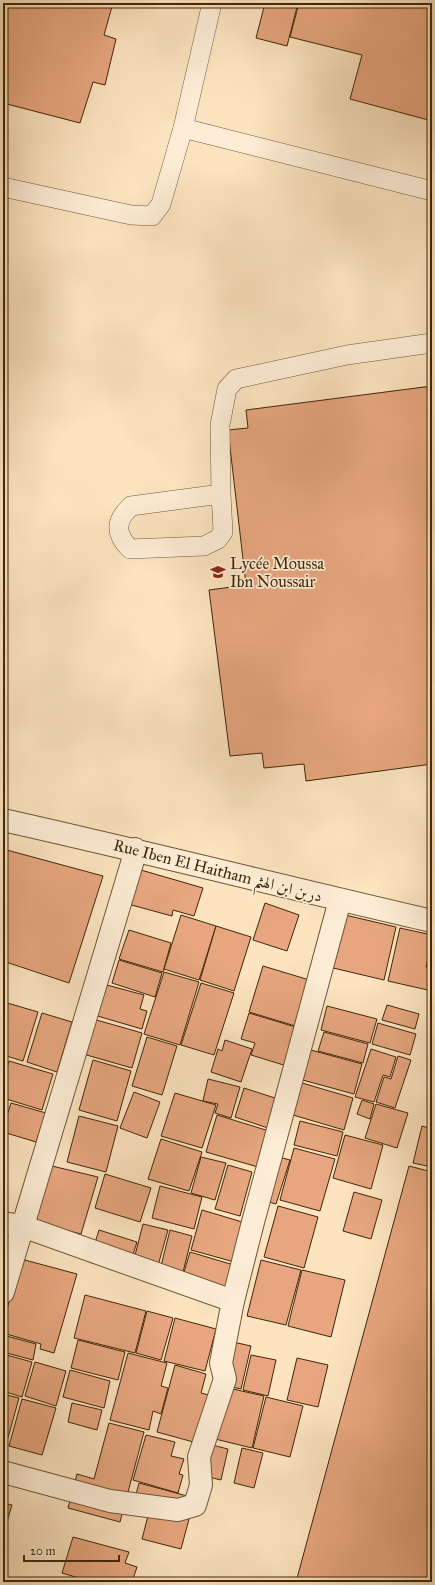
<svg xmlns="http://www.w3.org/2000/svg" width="435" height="1585" font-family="'IM FELL Great Primer',Amiri,serif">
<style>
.building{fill:#e7a67f;stroke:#402609}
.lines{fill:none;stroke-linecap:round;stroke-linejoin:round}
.lane-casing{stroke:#6f5637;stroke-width:20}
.street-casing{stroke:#6f5637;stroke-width:24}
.lane{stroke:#fdedd6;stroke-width:19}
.street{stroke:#fdedd6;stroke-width:22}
.labels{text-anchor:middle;stroke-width:3.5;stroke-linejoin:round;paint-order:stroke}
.poi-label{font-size:16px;fill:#402609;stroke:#fdedd6;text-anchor:start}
.street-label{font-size:16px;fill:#402609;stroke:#fdedd6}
</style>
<rect width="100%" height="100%" fill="#fce4c0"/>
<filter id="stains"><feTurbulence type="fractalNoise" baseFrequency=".005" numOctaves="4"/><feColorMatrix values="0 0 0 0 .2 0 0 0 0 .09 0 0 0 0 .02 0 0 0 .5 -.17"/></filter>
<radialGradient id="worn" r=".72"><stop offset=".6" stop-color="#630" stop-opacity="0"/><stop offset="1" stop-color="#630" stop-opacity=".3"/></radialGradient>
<g class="building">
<path d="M3 3H113L104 35 116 39 105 85 93 82 80 123 3 103Z"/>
<path d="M265 3H298L287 46 256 38Z"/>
<path d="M299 3H432V121L350 99 362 55 290 37Z"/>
<path d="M432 386V764L306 781 304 764 264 768 262 753 230 756 209 590 246 585 228 430 248 428 246 410Z"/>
<path d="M3 849 103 876 69 983 3 961Z"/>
<path d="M134 868 203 888 194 916 173 910 172 916 124 903Z"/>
<path d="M265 903 299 915 287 951 253 940Z"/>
<path d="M341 914 396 927 384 980 329 967Z"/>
<path d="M181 915 216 926 199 980 164 969Z"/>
<path d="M216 926 251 937 234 991 200 980Z"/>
<path d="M400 928 432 935V943L426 967 432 968V991L388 981Z"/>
<path d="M129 930 171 943 163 972 119 959Z"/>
<path d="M119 960 162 973 155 997 112 983Z"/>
<path d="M263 966 316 982 302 1028 249 1012Z"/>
<path d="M164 972 199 982 180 1045 144 1034Z"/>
<path d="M201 983 234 993 214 1055 181 1045Z"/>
<path d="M103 984 144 995 140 1009 147 1011 142 1029 94 1015Z"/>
<path d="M4 1002 38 1012 23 1061 3 1055Z"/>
<path d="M387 1005 419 1014 415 1029 382 1020Z"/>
<path d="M327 1006 377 1019 370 1043 321 1030Z"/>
<path d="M42 1013 72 1022 57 1072 27 1062Z"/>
<path d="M249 1013 302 1029 290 1067 251 1055 255 1043 241 1039Z"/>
<path d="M93 1019 142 1033 132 1068 83 1054Z"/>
<path d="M378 1023 416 1034 410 1055 372 1044Z"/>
<path d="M324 1032 368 1044 363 1063 318 1051Z"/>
<path d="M147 1037 177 1046 162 1095 132 1086Z"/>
<path d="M225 1040 252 1049 241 1082 211 1072 218 1049 222 1051Z"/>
<path d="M307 1049 362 1064 354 1094 299 1079Z"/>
<path d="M371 1049 396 1057 390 1077 383 1075 374 1102 355 1097Z"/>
<path d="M398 1056 411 1060 395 1108 376 1102 384 1077 391 1079Z"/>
<path d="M3 1059 7 1060 3 1072Z"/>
<path d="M93 1060 131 1071 117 1121 79 1110Z"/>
<path d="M9 1061 53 1074 42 1110 3 1098V1081Z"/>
<path d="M208 1079 240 1087 231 1118 215 1113 218 1104 203 1101Z"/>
<path d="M302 1083 353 1098 344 1130 293 1115Z"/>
<path d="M244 1088 278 1099 268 1128 235 1117Z"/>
<path d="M134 1092 160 1102 147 1138 120 1128Z"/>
<path d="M175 1093 216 1105 202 1148 161 1136Z"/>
<path d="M3 1100 7 1101 3 1114Z"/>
<path d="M362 1100 374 1104 370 1119 357 1114Z"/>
<path d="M11 1103 46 1113 36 1142 3 1132V1128Z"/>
<path d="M376 1104 408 1113 397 1148 365 1138Z"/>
<path d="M217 1115 269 1131 258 1167 206 1152Z"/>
<path d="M79 1116 118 1126 106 1172 67 1162Z"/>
<path d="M300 1121 343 1132 337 1156 294 1145Z"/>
<path d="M422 1126 432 1129V1167L413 1163Z"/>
<path d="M345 1135 383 1145 371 1189 333 1178Z"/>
<path d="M161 1139 202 1152 189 1191 148 1179Z"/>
<path d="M294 1148 335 1159 320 1211 280 1200Z"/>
<path d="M275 1156 290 1160 276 1204 262 1200Z"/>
<path d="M201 1157 226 1163 215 1200 191 1193Z"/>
<path d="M228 1165 252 1172 240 1216 215 1209Z"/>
<path d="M52 1166 98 1177 81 1234 34 1222Z"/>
<path d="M409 1166 432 1172V1582H296Z"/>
<path d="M105 1174 151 1188 140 1222 95 1208Z"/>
<path d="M160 1186 202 1197 194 1229 152 1218Z"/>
<path d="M354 1192 382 1200 371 1239 343 1231Z"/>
<path d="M278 1206 318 1217 304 1268 264 1257Z"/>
<path d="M202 1210 249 1224 238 1263 191 1250Z"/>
<path d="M143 1224 168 1230 157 1269 133 1263Z"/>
<path d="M99 1230 137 1242 127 1273 89 1262Z"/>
<path d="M170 1230 192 1236 182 1276 160 1270Z"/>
<path d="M190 1252 237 1266 226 1303 179 1289Z"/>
<path d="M21 1259 77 1274 54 1353 40 1349 41 1344 3 1333V1323Z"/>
<path d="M261 1260 301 1270 286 1325 247 1316Z"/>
<path d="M302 1270 345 1280 331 1337 288 1326Z"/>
<path d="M85 1295 146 1311 135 1353 74 1338Z"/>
<path d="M147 1311 173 1318 161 1360 136 1353Z"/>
<path d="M175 1318 216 1329 205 1371 164 1361Z"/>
<path d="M3 1335 36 1344 33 1360 3 1352Z"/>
<path d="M78 1340 125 1352 118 1380 71 1368Z"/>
<path d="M224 1340 251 1346 241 1389 214 1383Z"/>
<path d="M128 1353 167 1363 161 1386 168 1388 161 1414 153 1411 149 1430 110 1420Z"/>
<path d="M3 1354 32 1362 22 1397 3 1391Z"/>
<path d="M251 1355 276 1360 268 1396 243 1390Z"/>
<path d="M297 1358 328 1365 318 1407 287 1400Z"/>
<path d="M35 1362 66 1371 56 1406 25 1396Z"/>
<path d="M175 1365 206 1374 201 1393 209 1395 197 1443 157 1432Z"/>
<path d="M70 1370 110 1381 104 1408 63 1397Z"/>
<path d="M224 1387 264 1396 252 1448 211 1438Z"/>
<path d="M3 1394 19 1398 6 1445 3 1444Z"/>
<path d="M266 1397 303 1406 290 1457 253 1448Z"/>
<path d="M22 1399 56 1408 42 1455 9 1446Z"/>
<path d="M72 1403 102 1410 97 1430 68 1422Z"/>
<path d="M109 1423 144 1432 120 1522 68 1508 77 1474 94 1479Z"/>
<path d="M146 1435 175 1442 171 1456 184 1459 179 1474 183 1475 178 1493 133 1480Z"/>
<path d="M208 1444 228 1449 221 1480 200 1475Z"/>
<path d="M242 1448 263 1453 254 1488 234 1483Z"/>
<path d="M139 1483 191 1497 186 1516 134 1502Z"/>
<path d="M3 1503 12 1505 3 1535Z"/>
<path d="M150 1508 189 1519 181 1549 142 1539Z"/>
<path d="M73 1537 129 1552 125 1563 137 1567 132 1582H92L62 1573Z"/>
<path d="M3 1560 8 1562 3 1579Z"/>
</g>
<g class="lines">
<g class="lane-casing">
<g id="lane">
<path d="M183 128 432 191"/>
<path d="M3 187 131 215 152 216 161 204 183 128 212 3"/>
<path d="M221 494 131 506C116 520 114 533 130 549L204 546 218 539 223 532 221 494 220 425 227 389 236 379 347 355 432 343"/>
</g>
</g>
<g class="street-casing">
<g id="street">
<path d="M3 820C146 852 289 888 432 921"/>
<path d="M3 1223 22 1226 233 1301"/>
<path d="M3 1292 136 850 135 849"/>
<path d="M3 1472 110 1501 178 1510 195 1505 201 1485 199 1457 225 1379 221 1363 233 1301 253 1222 340 900"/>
</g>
</g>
<use href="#lane" class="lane"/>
<use href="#street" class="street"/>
</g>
<defs>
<g id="school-bare" transform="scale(1.2)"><path d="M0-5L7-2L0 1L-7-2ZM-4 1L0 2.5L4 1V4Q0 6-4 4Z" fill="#8f2418" stroke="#fdedd6" stroke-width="2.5" paint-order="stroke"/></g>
</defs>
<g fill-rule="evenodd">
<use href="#school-bare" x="218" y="572"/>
</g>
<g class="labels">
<g class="poi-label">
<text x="230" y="569">Lycée Moussa<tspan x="230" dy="18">Ibn Noussair</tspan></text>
</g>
<g class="street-label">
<text transform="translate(218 870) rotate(14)" y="6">Rue Iben El Haitham دربن ابن الهثم</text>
</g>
</g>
<rect width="435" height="1585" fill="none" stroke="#fce4c0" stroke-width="16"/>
<rect x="4" y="4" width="427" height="1577" fill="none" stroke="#402609" stroke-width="2"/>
<rect x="8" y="8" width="419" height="1569" fill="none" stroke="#402609"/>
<path d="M24 1555v6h95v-6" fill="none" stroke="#402609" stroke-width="2"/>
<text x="30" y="1555" font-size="12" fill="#402609" stroke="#fdedd6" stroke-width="3" paint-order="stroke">20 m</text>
<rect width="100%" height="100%" filter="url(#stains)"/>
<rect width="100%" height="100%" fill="url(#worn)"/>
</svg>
